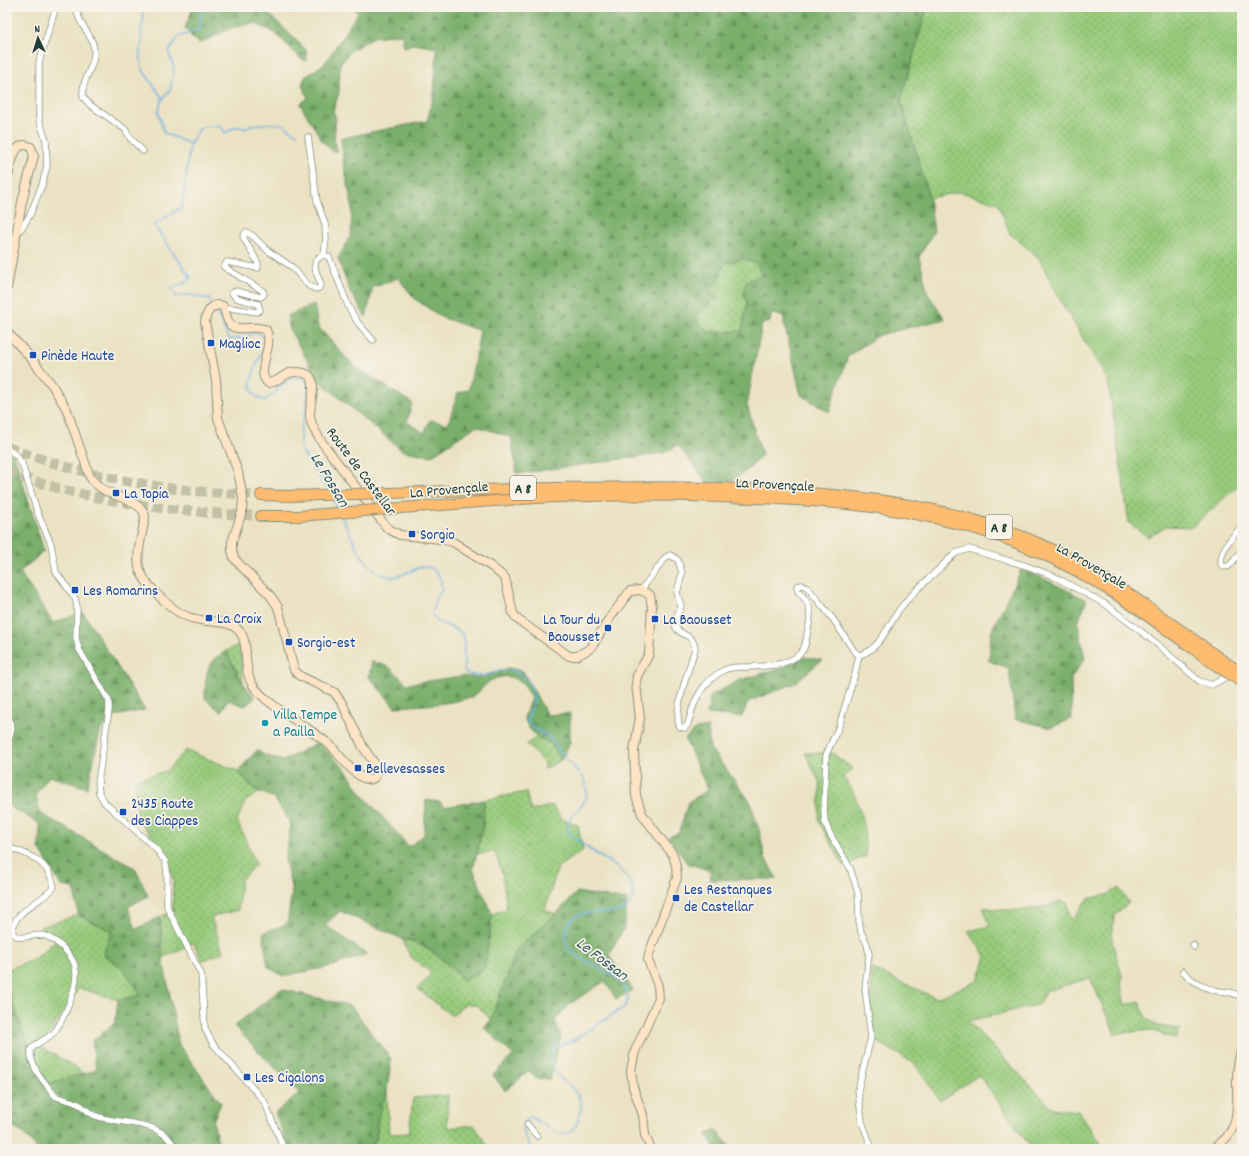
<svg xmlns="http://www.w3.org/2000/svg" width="1249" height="1156" font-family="Dekko,sans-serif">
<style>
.grass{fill:url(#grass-dots);stroke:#5b8458}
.forest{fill:url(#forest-firs);stroke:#4c7650;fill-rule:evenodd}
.garden{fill:url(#garden-furrows);stroke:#5b8458}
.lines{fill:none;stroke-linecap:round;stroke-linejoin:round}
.stream{stroke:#6cb2e3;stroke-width:1.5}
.highway-tunnel{stroke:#c2c1a6;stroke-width:10;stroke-dasharray:10 5;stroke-linecap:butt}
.street-casing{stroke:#85907c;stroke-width:7}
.secondary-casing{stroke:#85907c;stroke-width:10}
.highway-casing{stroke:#85907c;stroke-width:12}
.street{stroke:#fff;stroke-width:5.5}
.secondary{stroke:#ffe4c6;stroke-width:8}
.highway{stroke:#febc70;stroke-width:10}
.highway-bridge-casing{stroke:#85907c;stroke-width:12;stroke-linecap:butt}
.highway-bridge{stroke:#febc70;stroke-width:10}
.transit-dot{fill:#1a4fb4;stroke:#f7f3e8;stroke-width:1.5}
.culture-dot{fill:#0f9aa8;stroke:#f7f3e8;stroke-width:1.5}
.labels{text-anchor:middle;stroke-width:3.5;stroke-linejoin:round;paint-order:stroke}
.shield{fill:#f7f3e8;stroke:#60746a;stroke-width:1}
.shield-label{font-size:14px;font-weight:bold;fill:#1f3d34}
.transit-label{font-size:15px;fill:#164399;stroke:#f7f3e8;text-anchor:start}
.street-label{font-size:15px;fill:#1f3d34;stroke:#f7f3e8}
.culture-label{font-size:15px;fill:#0d838f;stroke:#f7f3e8;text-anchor:start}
.water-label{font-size:16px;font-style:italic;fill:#325a60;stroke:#f7f3e8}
</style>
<defs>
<pattern id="grass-dots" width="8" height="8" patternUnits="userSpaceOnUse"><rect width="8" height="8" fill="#97cb7b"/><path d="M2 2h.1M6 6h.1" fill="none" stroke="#7ba666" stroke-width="1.8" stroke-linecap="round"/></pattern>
<pattern id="forest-firs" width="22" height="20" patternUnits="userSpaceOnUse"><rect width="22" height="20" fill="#79af6b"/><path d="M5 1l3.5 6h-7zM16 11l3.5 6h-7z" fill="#639059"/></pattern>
<pattern id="garden-furrows" width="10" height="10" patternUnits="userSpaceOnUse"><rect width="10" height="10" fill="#97cb7b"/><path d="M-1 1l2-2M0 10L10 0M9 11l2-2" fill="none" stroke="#7ba666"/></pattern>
</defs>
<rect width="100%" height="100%" fill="#f7f3e8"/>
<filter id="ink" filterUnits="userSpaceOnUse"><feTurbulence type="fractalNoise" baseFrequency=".025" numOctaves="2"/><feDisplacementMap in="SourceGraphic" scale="8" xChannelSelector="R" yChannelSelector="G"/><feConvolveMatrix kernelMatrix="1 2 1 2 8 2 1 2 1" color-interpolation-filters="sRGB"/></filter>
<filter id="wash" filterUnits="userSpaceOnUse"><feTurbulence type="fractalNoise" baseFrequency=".012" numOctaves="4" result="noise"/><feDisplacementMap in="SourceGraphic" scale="16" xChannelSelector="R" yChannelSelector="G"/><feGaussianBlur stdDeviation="0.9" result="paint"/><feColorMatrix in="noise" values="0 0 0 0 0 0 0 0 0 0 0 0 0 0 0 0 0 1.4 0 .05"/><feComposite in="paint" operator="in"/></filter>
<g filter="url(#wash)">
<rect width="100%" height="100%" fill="#ebe2c3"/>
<g class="grass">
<path d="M927 7H1242V486L1240 484 1192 527 1166 526 1148 537 1129 523 1108 381 1055 291 1039 258 1010 234 998 203 960 192 929 198 901 100Z"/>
<path d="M744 259 757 264 763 274 744 295 747 302 742 332H709L700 324 695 315 718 299 709 290 718 281 725 263Z"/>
<path d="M240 644 243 683 226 651Z"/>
<path d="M186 750 238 771 253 788 260 792 245 802 237 821 256 864 241 880 238 910 211 917 223 952 202 961 194 943 163 958 160 917 173 911V878L167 855 138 820 135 780 166 771Z"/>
<path d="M805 753H832L853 769 843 776C861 799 865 828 866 856L844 866 819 822 820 783Z"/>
<path d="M526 792 531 811 552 805 562 819 578 825 583 850 558 867 545 910 556 914 517 949 491 1020 478 1006 466 1003 452 1016 418 989 431 973 410 956 402 939C428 944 445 962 464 980L485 968 492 914 507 909 502 873 495 852 477 854 483 827 484 800Z"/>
<path d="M1119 888 1129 903 1114 916 1112 941 1122 976 1121 985 1125 1005 1139 1001 1146 1018 1158 1026 1180 1029 1175 1039 1151 1030 1115 1034 1090 978 1046 991 1038 1005 968 1021 1052 1108 1078 1111 1105 1149H1032L979 1075 940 1101 915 1064 874 1040 871 1008 872 969 936 998 978 981 986 956 968 931 990 926 983 907C1013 912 1032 912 1061 901L1068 904 1069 915 1072 921 1085 902 1091 898 1106 895Z"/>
<path d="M78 915 112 931 103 954 124 969 141 995 118 1000 79 988 41 1047 86 1074 43 1085 7 988V970L37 957 56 940 40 927Z"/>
<path d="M387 1091 389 1134 409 1133 413 1098 448 1095 447 1128 474 1125 490 1149H369L376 1140 378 1118Z"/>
</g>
<g class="forest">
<path d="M193 7H266L267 12 306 50 307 61 301 59 275 33 255 23 234 27 200 43 192 37 185 28Z"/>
<path d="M352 7H927L901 100 929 198 934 231 919 257 928 294 945 319 879 335 848 356 829 412 801 395 784 323V316L771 314 770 322 762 324 747 405 762 455 750 468 732 481H706L678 445 664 453 517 474 511 437 476 426 431 456 403 451 319 381 290 330 287 316 314 304 318 327 355 367 412 403 407 422 424 433 430 420 448 424 458 393 469 389 480 331 441 317 415 299 398 278 373 287 366 317 350 292 338 259 351 234 352 206 344 166 341 138 427 121 434 95 437 48 413 44 404 47 402 34 374 37 352 50 340 64 339 93 333 111 336 118 334 139 338 151 333 152 323 142 300 104 308 98 302 85 305 77 325 63 358 13ZM743 259 757 264 762 274 746 282 744 295 747 302 742 331 709 332 700 324 695 315 718 299 710 290 718 281 725 263Z"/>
<path d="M7 439H9L44 551 20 572 53 623 83 612 145 710 116 716 101 729 87 788 49 776 36 794 40 813 135 868 148 896 128 907 136 929 160 917 163 958 179 1045 221 1103 213 1121 220 1149H37L23 1133 7 1124V988L43 1085 96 1070 92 1041 115 1023 118 1000 141 995 124 969 103 954 112 931 78 915 74 888 61 886 39 848 40 824 7 805Z"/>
<path d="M1022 568 1087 600 1078 622 1085 659 1071 678 1072 718 1052 728 1015 719 1009 668 989 661 991 632Z"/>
<path d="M226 651 243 683 255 698 245 706 228 700 221 712 205 698C206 675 204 664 226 651Z"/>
<path d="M804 657 822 660 795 683 748 702 742 717 707 714 710 696 740 680 784 667Z"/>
<path d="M372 661 389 667 407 684 462 676 482 678 508 668 523 671 547 715 570 713V743L561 760 551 744 537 737 529 728 524 718 531 697C523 681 511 671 492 680 484 684 479 694 471 697 447 705 421 705 395 707L369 677Z"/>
<path d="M708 727 710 748 750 801 759 830 765 858 777 879 710 880 711 871 687 863 668 837 679 833 688 802 708 790 685 739 696 729Z"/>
<path d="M318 742 346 770 361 793 409 847 424 835 426 800 440 802 444 807 484 800 483 827 473 869 492 914 485 968 464 981 437 954 415 941 402 939 340 911 325 925 367 954 333 966 283 976 268 967 263 933 287 924 292 891 285 859 291 825 275 799 253 788 238 771 257 750 264 755 283 761Z"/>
<path d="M577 892 627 900 624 928 609 955 633 990 616 999 605 981 571 1003 555 1020 561 1036 550 1079 535 1078 529 1071 505 1091 493 1075 513 1055 484 1027 491 1020 517 949 556 914Z"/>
<path d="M281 989 351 1006 391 1059 387 1091 378 1118 376 1140 369 1149H306L303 1144 289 1149 275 1113 299 1093 234 1026Z"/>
<path d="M716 1130 732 1149H715L707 1134Z"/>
</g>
<path class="garden" d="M537 737 551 744 561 760 545 769 543 762 527 744Z"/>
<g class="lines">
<g class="stream">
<path d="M141 7 144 19 141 30 142 42 140 52 142 69 163 99"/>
<path d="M190 144 164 133 158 111 162 100 170 90 174 69 169 52 178 37 200 29 201 7"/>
<path d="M212 304 209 299 189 295 176 296 171 288 187 282 191 278 154 225 182 207 190 144 200 128 219 125 226 133C233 127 237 125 246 129L250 125C258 125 277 121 284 125 288 128 292 131 297 134"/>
<path d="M215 309 229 339C240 341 248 333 259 333L263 337 264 342"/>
<path d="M264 346C260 362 236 393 265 400 282 392 287 368 307 381 314 400 294 427 302 452L328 490"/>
<path d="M333 499 337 508"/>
<path d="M342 517C351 535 361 564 381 574 396 582 407 571 421 567 435 564 442 578 442 590L436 599 433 610"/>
<path d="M432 614C436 626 456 625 464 636V670L466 673C485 682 497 666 515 671 527 675 536 691 533 704 531 712 526 716 529 725L549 737 564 757 579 772"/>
<path d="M531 1149C527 1138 518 1129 528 1118H532C544 1124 567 1145 576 1125 594 1086 558 1088 551 1063 549 1057 552 1052 554 1048L574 1040 624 1007 628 1001C628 967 573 966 566 943 565 938 566 934 567 928 576 896 634 931 633 891 632 867 582 851 568 831 564 809 599 810 582 775"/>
</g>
</g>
</g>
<g filter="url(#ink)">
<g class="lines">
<g class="highway-tunnel">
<path d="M7 447C54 465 104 478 155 486 190 492 226 493 261 495"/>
<path d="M7 472C89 502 175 512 261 516"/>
</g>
<g class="street-casing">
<g id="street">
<path d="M77 7C76 24 93 33 94 49 96 67 81 78 83 97L90 105 125 129 130 138 143 151"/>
<path d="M308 137 317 201 325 224 326 239 324 255"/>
<path d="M17 230 21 229 30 215 42 185 47 166 46 140 39 120V62L56 7"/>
<path d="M225 310 230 308 257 312 260 310 258 304 236 298 232 293 236 291 261 297 264 294 263 291 224 267 227 262 258 268V263L243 237 246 232 253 236 267 250 292 267 309 286 316 289 319 288 321 284C316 273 309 259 324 255L329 257 349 308 358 323 373 340"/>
<path d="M7 448 17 456 22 464 38 514 51 544 56 572 75 598 77 607 76 638 79 649 109 701V710L98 782 99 793 105 803 155 848 165 861 167 870V907L201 974 205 1029 213 1044 264 1101 284 1149"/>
<path d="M1242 526C1233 536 1220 549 1221 564L1224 567 1229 566 1242 551"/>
<path d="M641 590 666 557 670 555 678 560 682 573 677 593 681 606C663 643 693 625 695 649 690 666 672 713 680 727L685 728 688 724C694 700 701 683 724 670 732 666 740 667 748 667 766 666 795 666 804 648 806 643 807 635 808 630 812 611 811 604 798 591L797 586 802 585 807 587 833 619 854 651 859 655"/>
<path d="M859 655 855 674 839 726 826 755 824 811 825 822 830 834 850 868 858 893 859 920 861 932 867 944 869 954 865 989 871 1037 858 1090 862 1122 872 1149"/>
<path d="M859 655C878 652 889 625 899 610 913 591 933 576 949 559L956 553 969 549 1027 566 1053 576 1105 604 1156 643 1199 681 1212 685 1231 674"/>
<path d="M7 718 10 720 12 729 7 745"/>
<path d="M7 847C29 854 49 861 54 887 43 902 10 911 13 934 22 942 36 932 46 936 59 942 76 957 76 973 77 988 64 1019 55 1031 49 1039 38 1041 31 1049 29 1067 45 1082 55 1096 63 1100 71 1100 78 1104 85 1107 89 1114 96 1116 121 1125 164 1119 175 1149"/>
<path d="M1193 945 1194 947"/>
<path d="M1183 971C1192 982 1204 988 1218 991 1227 992 1235 992 1242 998"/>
<path d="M527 1124 537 1136"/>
</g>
</g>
<g class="secondary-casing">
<g id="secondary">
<path d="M7 180C11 168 13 137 31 147L34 156 22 202 7 288"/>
<path d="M7 332 30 357 52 385 67 410 90 477C104 498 132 495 144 512L145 517C143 532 136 552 139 567 142 582 170 609 184 615 191 619 199 620 207 621 219 622 233 622 240 632 250 645 242 668 252 684 266 706 310 727 331 746 340 755 363 790 376 776L377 767 363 747 342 703 334 692 300 676 294 670 278 607 270 595 240 565 234 558 232 550V542L242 512 243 498 238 472 218 418 216 380 205 322C206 313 212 302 223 306 226 312 226 319 230 324 235 333 255 324 266 330 275 347 254 371 268 383 279 383 285 371 296 372 324 372 309 399 310 416 311 426 316 433 321 441L387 528 400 535 441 539 453 542 492 567 505 578 513 613 517 619 569 656H577L591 648 609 619 630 591 641 590 650 595 652 607 649 654 637 676 636 684 640 718 634 751 636 796 642 814 673 855 676 866 677 878 649 954 648 960 658 986 659 998 635 1051 631 1070 633 1087 643 1115 645 1135 651 1149"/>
<path d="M1212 1149C1244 1130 1236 1106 1237 1075 1237 1066 1240 1056 1242 1047"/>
</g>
</g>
<g class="highway-casing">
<g id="highway">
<path d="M422 492C521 488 620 486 718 488 830 492 942 499 1045 546 1109 576 1165 619 1222 660"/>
<path d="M261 495 288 496"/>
<path d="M427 506C470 503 513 499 556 497 611 495 665 495 719 497 827 499 938 507 1038 552 1103 580 1160 625 1217 666"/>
<path d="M261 516H298"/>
</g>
</g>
<use href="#street" class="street"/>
<use href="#secondary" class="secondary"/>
<use href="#highway" class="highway"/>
<g class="highway-bridge-casing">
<g id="highway-bridge">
<path d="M288 496 422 492"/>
<path d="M298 516 427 506"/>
<path d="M1222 660 1242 673"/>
<path d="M1217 666 1242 682"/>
</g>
</g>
<use href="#highway-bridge" class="highway-bridge"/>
</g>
</g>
<g class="transit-dot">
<rect x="207" y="339" width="8" height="8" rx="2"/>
<rect x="29" y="351" width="8" height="8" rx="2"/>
<rect x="112" y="489" width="8" height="8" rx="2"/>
<rect x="408" y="530" width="8" height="8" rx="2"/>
<rect x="71" y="586" width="8" height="8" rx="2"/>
<rect x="205" y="614" width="8" height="8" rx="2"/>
<rect x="651" y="615" width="8" height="8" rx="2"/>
<rect x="604" y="624" width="8" height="8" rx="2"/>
<rect x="285" y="638" width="8" height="8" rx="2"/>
<rect x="354" y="764" width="8" height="8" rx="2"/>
<rect x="119" y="808" width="8" height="8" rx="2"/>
<rect x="672" y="894" width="8" height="8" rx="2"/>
<rect x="243" y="1073" width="8" height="8" rx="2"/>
</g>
<circle class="culture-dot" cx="265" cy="723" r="4"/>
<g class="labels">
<g class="shield">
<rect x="510" y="476" width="26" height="24" rx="3"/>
<rect x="986" y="515" width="26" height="24" rx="3"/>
</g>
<g class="shield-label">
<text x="523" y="493">A 8</text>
<text x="999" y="532">A 8</text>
</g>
<g class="transit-label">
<text x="219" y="348">Maglioc</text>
<text x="41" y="360">Pinède Haute</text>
<text x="124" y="498">La Topia</text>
<text x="420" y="539">Sorgio</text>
<text x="83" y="595">Les Romarins</text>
<text x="217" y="623">La Croix</text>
<text x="600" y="624" text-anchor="end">La Tour du<tspan x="600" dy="17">Baousset</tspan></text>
<text x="663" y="624">La Baousset</text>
<text x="297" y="647">Sorgio-est</text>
<text x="366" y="773">Bellevesasses</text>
<text x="131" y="808">2435 Route<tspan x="131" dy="17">des Ciappes</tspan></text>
<text x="684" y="894">Les Restanques<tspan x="684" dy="17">de Castellar</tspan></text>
<text x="255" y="1082">Les Cigalons</text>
</g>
<g class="street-label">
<text transform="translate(362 471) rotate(53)" y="5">Route de Castellar</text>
<text transform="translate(775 484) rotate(3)" y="5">La Provençale</text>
<text transform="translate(449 489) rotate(-5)" y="5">La Provençale</text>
<text transform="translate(1092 565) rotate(30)" y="5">La Provençale</text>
</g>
<g class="culture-label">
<text x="273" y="719">Villa Tempe<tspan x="273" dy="17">a Pailla</tspan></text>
</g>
<g class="water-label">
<text transform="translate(331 479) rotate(59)" y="6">Le Fossan</text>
<text transform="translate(603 958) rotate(37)" y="6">Le Fossan</text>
</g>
</g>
<rect width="1249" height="1156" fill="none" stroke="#f7f3e8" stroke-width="24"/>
<g transform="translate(38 38) rotate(356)" stroke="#f7f3e8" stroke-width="3" paint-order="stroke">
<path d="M0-3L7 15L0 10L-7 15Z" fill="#1f3d34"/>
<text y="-6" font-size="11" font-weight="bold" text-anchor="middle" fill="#1f3d34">N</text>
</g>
</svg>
